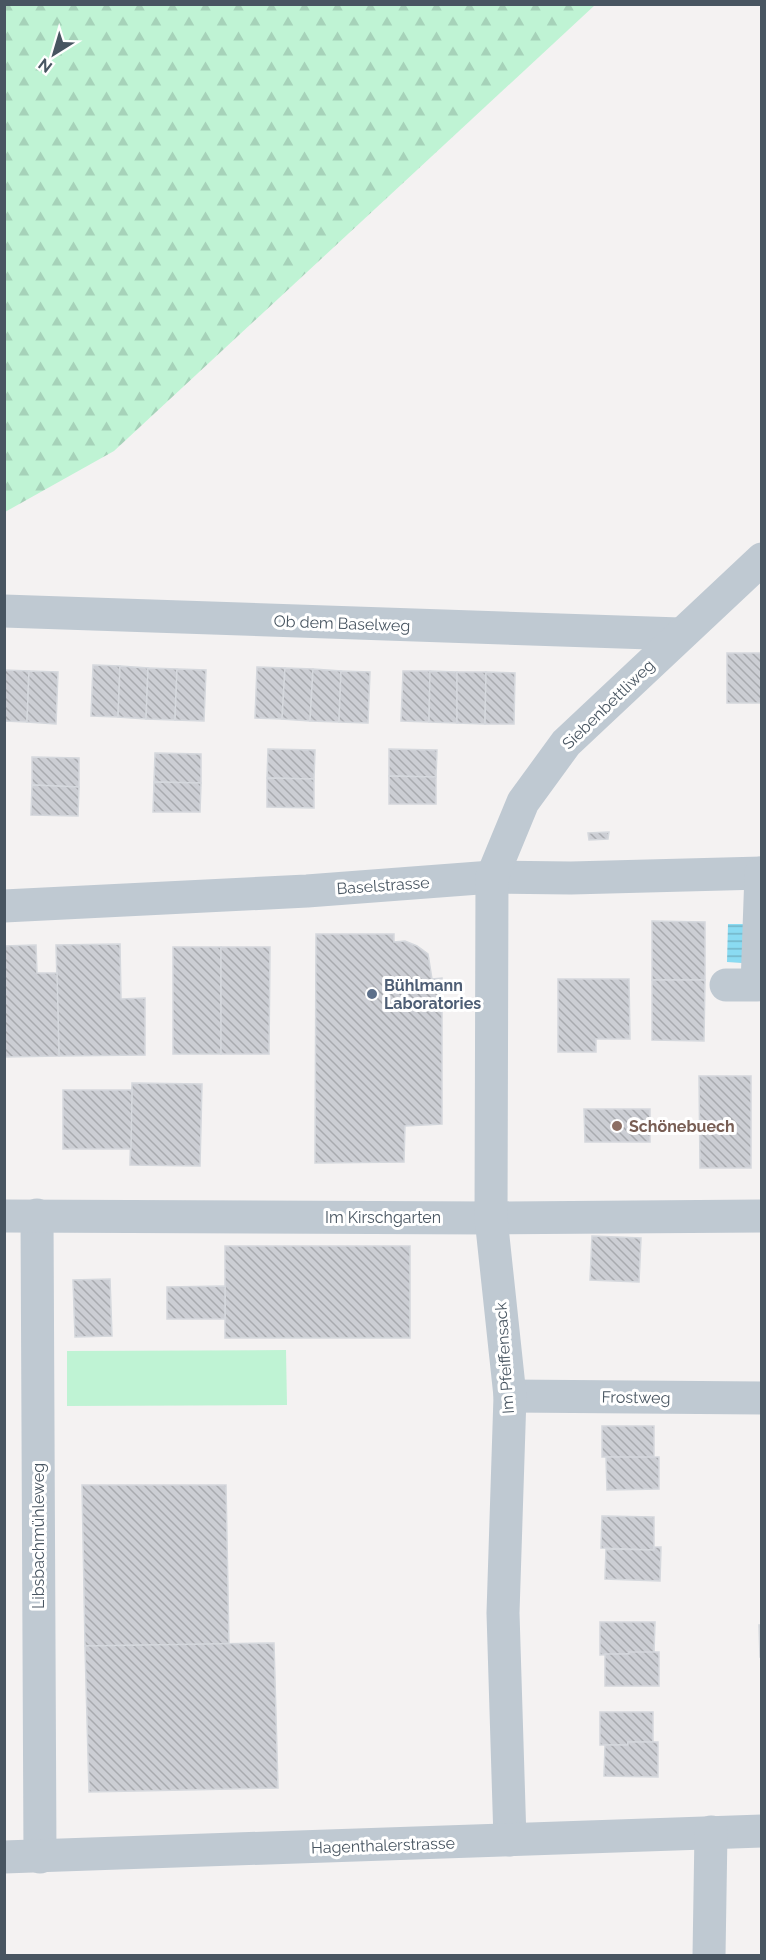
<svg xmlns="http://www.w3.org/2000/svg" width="766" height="1960" font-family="Raleway,sans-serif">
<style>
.forest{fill:url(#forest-firs)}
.pitch{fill:#bff3d4}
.water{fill:url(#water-rules)}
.building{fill:url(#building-back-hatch);stroke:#d5d8dd;stroke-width:1.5}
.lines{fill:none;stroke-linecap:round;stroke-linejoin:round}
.minor{stroke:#bfc9d2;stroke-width:33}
.service-dot{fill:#5c6f8a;stroke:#fff;stroke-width:2}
.education-dot{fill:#8d6e63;stroke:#fff;stroke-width:2}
.labels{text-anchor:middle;stroke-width:6;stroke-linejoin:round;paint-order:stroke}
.street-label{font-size:16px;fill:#485561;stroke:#fff}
.service-label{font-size:16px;font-weight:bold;fill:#4e5e75;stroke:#fff;text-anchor:start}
.education-label{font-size:16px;font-weight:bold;fill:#785e54;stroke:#fff;text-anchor:start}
</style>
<defs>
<pattern id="forest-firs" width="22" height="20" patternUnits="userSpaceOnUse" patternTransform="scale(1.5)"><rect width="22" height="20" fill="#bff3d4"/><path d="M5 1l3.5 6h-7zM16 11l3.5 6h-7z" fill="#a6d2b9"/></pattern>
<pattern id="water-rules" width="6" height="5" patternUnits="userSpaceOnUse" patternTransform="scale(1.5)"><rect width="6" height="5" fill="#8adbf2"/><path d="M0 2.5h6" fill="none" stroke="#73b4c7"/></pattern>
<pattern id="building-back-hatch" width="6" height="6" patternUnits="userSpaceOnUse" patternTransform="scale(1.5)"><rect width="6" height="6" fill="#ccced4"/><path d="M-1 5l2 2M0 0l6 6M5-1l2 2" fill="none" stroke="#a8aaaf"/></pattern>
</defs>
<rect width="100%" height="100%" fill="#f4f2f2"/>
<path class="forest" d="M5 4H595V5L114 451 5 512Z"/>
<path class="pitch" d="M286 1350 287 1405 67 1406V1351Z"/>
<path class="water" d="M728 924H744L743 963 727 962Z"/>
<g class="building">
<rect x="727" y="653" width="35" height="50"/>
<path d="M93 665 120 666 118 717 91 716Z"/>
<path d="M120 666 148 668 146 719 118 717Z"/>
<path d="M257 667 285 668 282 719 255 718Z"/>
<path d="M148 668 177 669 175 720 146 719Z"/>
<path d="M285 668 313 669 310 721 282 719Z"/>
<path d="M177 669 206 670 204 721 175 720Z"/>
<path d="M313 669 341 671 339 722 310 721Z"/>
<path d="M4 670 29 671 27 722 4 721Z"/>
<path d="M29 671 58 672 56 724 27 722Z"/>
<path d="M341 671 370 672 368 723 339 722Z"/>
<path d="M403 671H430L429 722 401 721Z"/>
<path d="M430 671 457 672V723L429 722Z"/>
<path d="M457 672H486L485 724 457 723Z"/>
<path d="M486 672 515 673 514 724H485Z"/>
<path d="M268 749 315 750 314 779 267 778Z"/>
<path d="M389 749 437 750 436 777 389 776Z"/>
<path d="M155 753 201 754V783L154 782Z"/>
<path d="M32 757 79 758V787L32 785Z"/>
<path d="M389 776 436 777V804H389Z"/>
<path d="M267 778 314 779V808L267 807Z"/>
<path d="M154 782 201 783 200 812H153Z"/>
<path d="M32 785 79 787 78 816 31 815Z"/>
<path d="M609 832 608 839 589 840 588 833Z"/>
<path d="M652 921 705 922V980H652Z"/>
<path d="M316 934H394V942L405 941 417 946 428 954 432 979 442 978V1124L405 1126 404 1162 315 1163Z"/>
<path d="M120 944 121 999 145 998V1055L59 1056 56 945Z"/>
<path d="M36 945 37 973H57L59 1056 4 1057V946Z"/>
<rect x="173" y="947" width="48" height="107"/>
<path d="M221 947H270L269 1054H221Z"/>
<path d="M558 979H629L630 1039H596V1052H558Z"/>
<path d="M652 980H705L704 1041 652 1040Z"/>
<path d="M699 1076H751V1168H700Z"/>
<path d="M132 1083 202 1084 200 1166 130 1165Z"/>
<path d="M63 1090H132L131 1149H63Z"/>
<path d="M584 1109H650V1142H585Z"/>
<path d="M592 1236 641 1238 639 1282 590 1280Z"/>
<rect x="225" y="1246" width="185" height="92"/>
<path d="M110 1279 112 1336 75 1337 73 1280Z"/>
<path d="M225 1286V1319H167V1287Z"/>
<path d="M602 1426H654V1458L602 1457Z"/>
<path d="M606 1457H659V1489L607 1490Z"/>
<path d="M82 1485H226L229 1644 85 1646Z"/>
<path d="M602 1516 654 1517V1550L601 1548Z"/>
<path d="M654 1547H661L660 1581 605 1579 606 1549 654 1550Z"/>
<path d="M600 1622H655L654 1653 600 1655Z"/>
<path d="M759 1625H762V1657H760Z"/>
<path d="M274 1643 278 1788 89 1792 85 1646Z"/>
<path d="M629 1652H659V1686H605V1654H629Z"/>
<path d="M600 1712H653V1742H628V1745H600Z"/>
<path d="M628 1742H658V1777L604 1776 605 1745H628Z"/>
</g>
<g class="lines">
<g class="minor">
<path d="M4 611 680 634"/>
<path d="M4 906 307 891 492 877 571 878 762 873"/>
<path d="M726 985H757L761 873"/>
<path d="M37 1215 40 1857"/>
<path d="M4 1216 491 1218 762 1216"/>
<path d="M510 1396 762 1398"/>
<path d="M510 1840 503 1613 510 1396 491 1218 492 877 523 802 566 743 762 559"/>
<path d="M4 1857 762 1831"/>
<path d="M709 1956 711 1832"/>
</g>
</g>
<circle class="service-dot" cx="372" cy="994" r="6"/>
<circle class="education-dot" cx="617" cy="1126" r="6"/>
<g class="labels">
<g class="street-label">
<text transform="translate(342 623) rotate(2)" y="6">Ob dem Baselweg</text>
<text transform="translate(608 704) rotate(-44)" y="6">Siebenbettliweg</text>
<text transform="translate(383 885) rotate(-4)" y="6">Baselstrasse</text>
<text x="383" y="1223">Im Kirschgarten</text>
<text transform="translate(504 1358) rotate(-94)" y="6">Im Pfeiffensack</text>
<text transform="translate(636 1397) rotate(1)" y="6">Frostweg</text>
<text transform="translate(38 1536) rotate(-90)" y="6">Libsbachmühleweg</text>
<text transform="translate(383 1845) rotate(-2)" y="6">Hagenthalerstrasse</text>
</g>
<g class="service-label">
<text x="384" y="991">Bühlmann<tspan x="384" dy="18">Laboratories</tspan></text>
</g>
<g class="education-label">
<text x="629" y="1132">Schönebuech</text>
</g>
</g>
<rect width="766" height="1960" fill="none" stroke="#485561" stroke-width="12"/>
<g transform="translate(54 54) rotate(217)" stroke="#ffffff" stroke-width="4.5" paint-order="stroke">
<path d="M0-4.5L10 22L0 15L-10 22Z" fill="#485561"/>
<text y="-9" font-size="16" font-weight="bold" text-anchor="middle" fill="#485561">N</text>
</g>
</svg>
